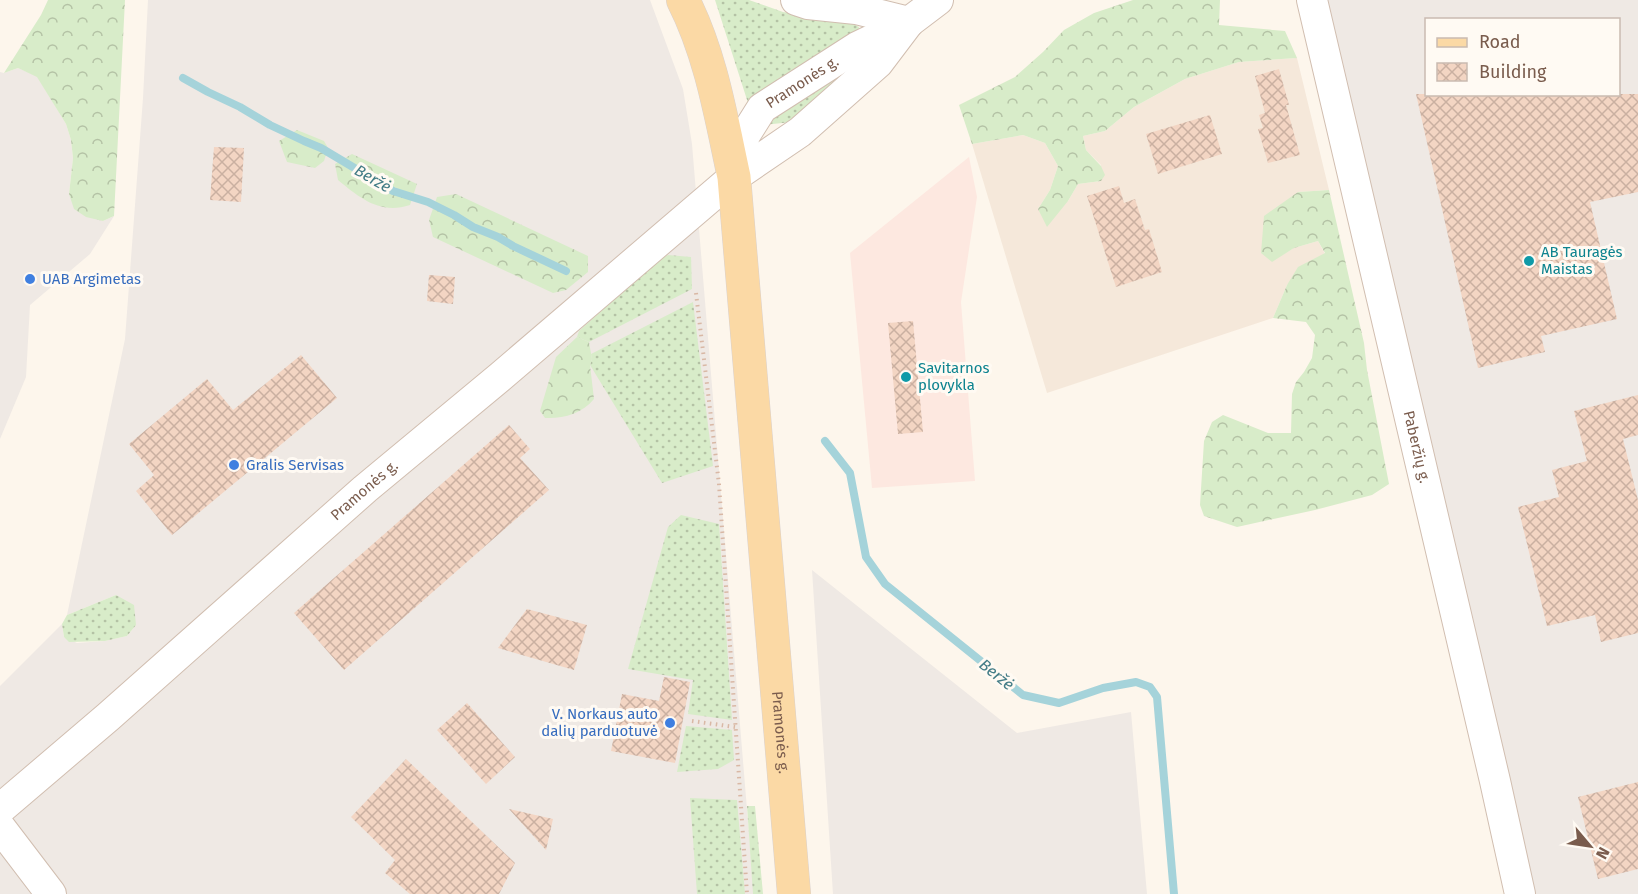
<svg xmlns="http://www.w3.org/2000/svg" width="1638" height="894" font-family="'Fira Sans',sans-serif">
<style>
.residential{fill:#f5e8da}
.commercial{fill:#fde8e0}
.industrial{fill:#efe9e4;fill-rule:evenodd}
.grass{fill:url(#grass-dots)}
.forest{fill:url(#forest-crowns)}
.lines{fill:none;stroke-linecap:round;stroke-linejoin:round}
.stream{stroke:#a5d3da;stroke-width:8}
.building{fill:url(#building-cross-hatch)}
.minor-casing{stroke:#d1beb0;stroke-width:32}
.major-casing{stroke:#dad1cd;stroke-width:34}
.path{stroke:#d9b8a5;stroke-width:4;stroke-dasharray:1.5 4.5;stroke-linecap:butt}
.minor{stroke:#fff;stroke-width:30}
.major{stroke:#fbd9a5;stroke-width:33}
.culture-dot{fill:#0f9aa8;stroke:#fffaf3;stroke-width:2}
.shop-dot{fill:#3f7fe0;stroke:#fffaf3;stroke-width:2}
.labels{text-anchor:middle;stroke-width:6;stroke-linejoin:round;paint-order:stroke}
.street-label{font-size:15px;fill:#7a5c4d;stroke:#fffaf3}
.culture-label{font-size:15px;fill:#0d838f;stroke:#fffaf3;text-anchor:start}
.shop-label{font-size:15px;fill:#366cbe;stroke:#fffaf3;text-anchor:start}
.water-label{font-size:16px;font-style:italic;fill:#437c86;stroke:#fffaf3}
</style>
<defs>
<pattern id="grass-dots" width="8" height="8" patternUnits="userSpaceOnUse" patternTransform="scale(1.5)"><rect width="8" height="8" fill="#d8ecc9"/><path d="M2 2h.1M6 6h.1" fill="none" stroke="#b4c2a5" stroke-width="1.8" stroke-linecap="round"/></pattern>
<pattern id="forest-crowns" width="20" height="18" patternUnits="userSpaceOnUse" patternTransform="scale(1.5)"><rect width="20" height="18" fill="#d8ecc9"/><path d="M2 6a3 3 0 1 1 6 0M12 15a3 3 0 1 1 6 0" fill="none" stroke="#b4c2a5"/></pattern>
<pattern id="building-cross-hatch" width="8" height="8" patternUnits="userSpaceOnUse" patternTransform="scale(1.5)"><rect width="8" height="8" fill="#f3d5c3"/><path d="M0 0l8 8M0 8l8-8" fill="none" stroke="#cab0a1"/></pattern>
</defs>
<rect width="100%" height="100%" fill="#fdf6ec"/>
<path class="residential" d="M1297 58 1329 190 1298 192 1272 261 1294 248 1318 241 1325 254 1287 285 1273 318 1047 393 972 144 1023 135 1045 143 1058 166 1050 190 1038 209 1068 201 1078 184 1101 181V165L1086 150 1083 136 1105 131 1134 107 1185 79 1239 62Z"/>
<path class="commercial" d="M969 157 977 197 961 302 975 481 872 488 850 253Z"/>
<g class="industrial">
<path d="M148 0H650L683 89 692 144 754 894H0V686L62 624 64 637 77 643 105 641 127 636 136 625 116 595 67 615 125 339 143 98Z"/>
<path d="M1301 0H1638V894H1505ZM1426 20H1618V94H1426Z"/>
<path d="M18 68 37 76 66 124 71 140 73 158 69 194 103 221 114 216 90 254 30 305 26 377 0 439V72L4 73Z"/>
<path d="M812 570 1017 733 1131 712 1147 894H833Z"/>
</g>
<g class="grass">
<path d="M715 0H749L783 12 852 23 859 27 858 34 749 106Z"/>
<path d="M871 55 792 122 763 125Z"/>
<path d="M668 255 691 257 692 289 589 342 577 337 579 331 655 262Z"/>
<path d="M693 302 713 466 662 483 590 365 592 359 591 354Z"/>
<path d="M681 515 719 524 732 720 688 714 693 680 628 669 668 527Z"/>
<path d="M116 595 134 605 136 625 127 636 105 641 69 642 64 637 62 624 67 615Z"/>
<path d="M686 726 732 730 734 760 718 769 677 772Z"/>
<path d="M690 798 737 800 745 894H697Z"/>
<path d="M747 806H755L763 894H753Z"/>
</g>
<g class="forest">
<path d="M48 0H125L114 216 103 221 86 217 74 209 69 194 73 158 71 140 66 124 37 77 18 68 4 73 41 15Z"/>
<path d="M1133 0H1220L1219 25 1285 31 1297 58 1239 62 1185 79 1134 107 1105 131 1083 136 1086 150 1101 166 1105 175 1101 181 1078 184 1068 201 1047 227 1038 209 1050 190 1058 166 1045 143 1023 135 972 144 959 105 1015 77 1043 52 1064 30 1094 13Z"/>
<path d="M297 130 324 141 328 148 324 161 315 168 287 162 279 141Z"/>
<path d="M352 154 417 184 410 205C380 215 360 198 338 180L335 164Z"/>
<path d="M1329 190 1364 343 1367 370 1389 484 1372 495 1315 510 1237 527 1204 516 1200 505 1204 441 1212 422 1223 415 1268 433H1291L1292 394 1296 382 1304 372 1312 358 1315 335 1306 322 1273 318 1287 285 1298 267 1325 253 1318 241 1294 248 1272 262 1261 253 1264 216 1298 192Z"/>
<path d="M456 194 588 256V272L566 290 553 293 433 237 429 220 437 197Z"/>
<path d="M577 337 589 342 592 359 590 365 594 399C582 414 562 419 545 418L540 411 556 357Z"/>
</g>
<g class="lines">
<g class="stream">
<path d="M183 78 208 92 240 107 270 125 304 141 321 148 393 191 428 202 454 215 473 227 498 237 513 246 566 271"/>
<path d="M825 441 850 473 866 557 885 584 1023 695 1059 703 1103 688 1136 682 1150 687 1157 697 1174 894"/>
</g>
</g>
<g class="building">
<path d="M1279 69 1289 105H1286L1300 155 1268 163 1258 129 1263 128 1259 115 1265 113 1255 76Z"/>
<path d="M1416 94H1638V192L1590 202 1617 319 1541 336 1545 352 1478 368Z"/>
<path d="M1210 115 1222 154 1158 174 1146 134Z"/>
<path d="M214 147 244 148 241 202 210 200Z"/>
<path d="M1119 186 1124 203 1135 199 1145 230 1149 229 1162 272 1116 287 1087 196Z"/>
<path d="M429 275 455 277 453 304 427 301Z"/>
<path d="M913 321 923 432 898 434 888 323Z"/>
<path d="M301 355 337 398 172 535 136 491 154 475 129 444 207 379 233 410Z"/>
<path d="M1638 395V435L1623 439 1638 500V633L1601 642 1595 615 1547 626 1518 507 1559 497 1552 470 1587 461 1574 411Z"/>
<path d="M509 425 530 449 520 458 549 490 344 670 294 613Z"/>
<path d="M527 609 587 625 574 670 498 648Z"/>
<path d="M664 677 690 682 675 763 611 751 622 694 659 701Z"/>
<path d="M467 703 515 757 486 784 437 730Z"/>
<path d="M406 759 515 863 499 894H410L385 873 395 860 351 817Z"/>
<path d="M1638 782V869L1598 879 1578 797Z"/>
<path d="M509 809 553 819 546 850Z"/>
</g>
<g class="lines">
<g class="minor-casing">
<g id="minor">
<path d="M796 0 808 4 856 9 909 22"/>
<path id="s1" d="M1312 0 1495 781 1520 894"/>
<path id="s2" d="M734 177 745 135 762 108 857 47 909 22 938 0"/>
<path id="s3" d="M0 809 108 717 365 489 500 377 734 177 800 132 878 63 909 22"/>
<path d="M0 827 51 894"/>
</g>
</g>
<g class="major-casing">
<g id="major">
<path id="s4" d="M683 0C711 55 721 117 734 177L794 894"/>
</g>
</g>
<g class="path">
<path d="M696 293 719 484 747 894"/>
<path d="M692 721 735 727"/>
</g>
<use href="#minor" class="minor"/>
<use href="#major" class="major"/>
</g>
<g class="culture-dot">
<circle cx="1529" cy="261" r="6"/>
<circle cx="906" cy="377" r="6"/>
</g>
<g class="shop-dot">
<circle cx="30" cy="279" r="6"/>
<circle cx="234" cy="465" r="6"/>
<circle cx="670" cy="723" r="6"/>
</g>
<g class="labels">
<g class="street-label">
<text dy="5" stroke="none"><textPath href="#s2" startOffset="123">Pramonės g.</textPath></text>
<text dy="5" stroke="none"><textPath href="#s1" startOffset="459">Paberžių g.</textPath></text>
<text dy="5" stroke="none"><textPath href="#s3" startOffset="484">Pramonės g.</textPath></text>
<text dy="5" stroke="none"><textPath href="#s4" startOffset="742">Pramonės g.</textPath></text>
</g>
<g class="culture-label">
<text x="1541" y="257">AB Tauragės<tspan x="1541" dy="17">Maistas</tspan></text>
<text x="918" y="373">Savitarnos<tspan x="918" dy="17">plovykla</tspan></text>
</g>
<g class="shop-label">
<text x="42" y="284">UAB Argimetas</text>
<text x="246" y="470">Gralis Servisas</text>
<text x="658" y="719" text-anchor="end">V. Norkaus auto<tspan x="658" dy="17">dalių parduotuvė</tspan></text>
</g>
<g class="water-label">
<text transform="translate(373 178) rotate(30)" y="6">Beržė</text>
<text transform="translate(997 674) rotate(39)" y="6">Beržė</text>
</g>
</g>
<rect x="1425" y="18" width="195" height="78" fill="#fffaf3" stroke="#cabbb1" stroke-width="1.5"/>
<rect x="1437" y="38" width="30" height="9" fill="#fbd9a5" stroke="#cabbb1" stroke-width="1.5"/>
<text x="1479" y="48" font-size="18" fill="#7a5c4d">Road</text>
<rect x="1437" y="63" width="30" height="18" fill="url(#building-cross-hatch)" stroke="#cabbb1" stroke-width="1.5"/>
<text x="1479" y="78" font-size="18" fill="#7a5c4d">Building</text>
<g transform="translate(1590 846) rotate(119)" stroke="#fffaf3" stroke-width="4.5" paint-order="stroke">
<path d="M0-4.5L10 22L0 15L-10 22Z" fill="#7a5c4d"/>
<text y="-9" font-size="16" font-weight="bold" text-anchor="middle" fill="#7a5c4d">N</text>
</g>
</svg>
